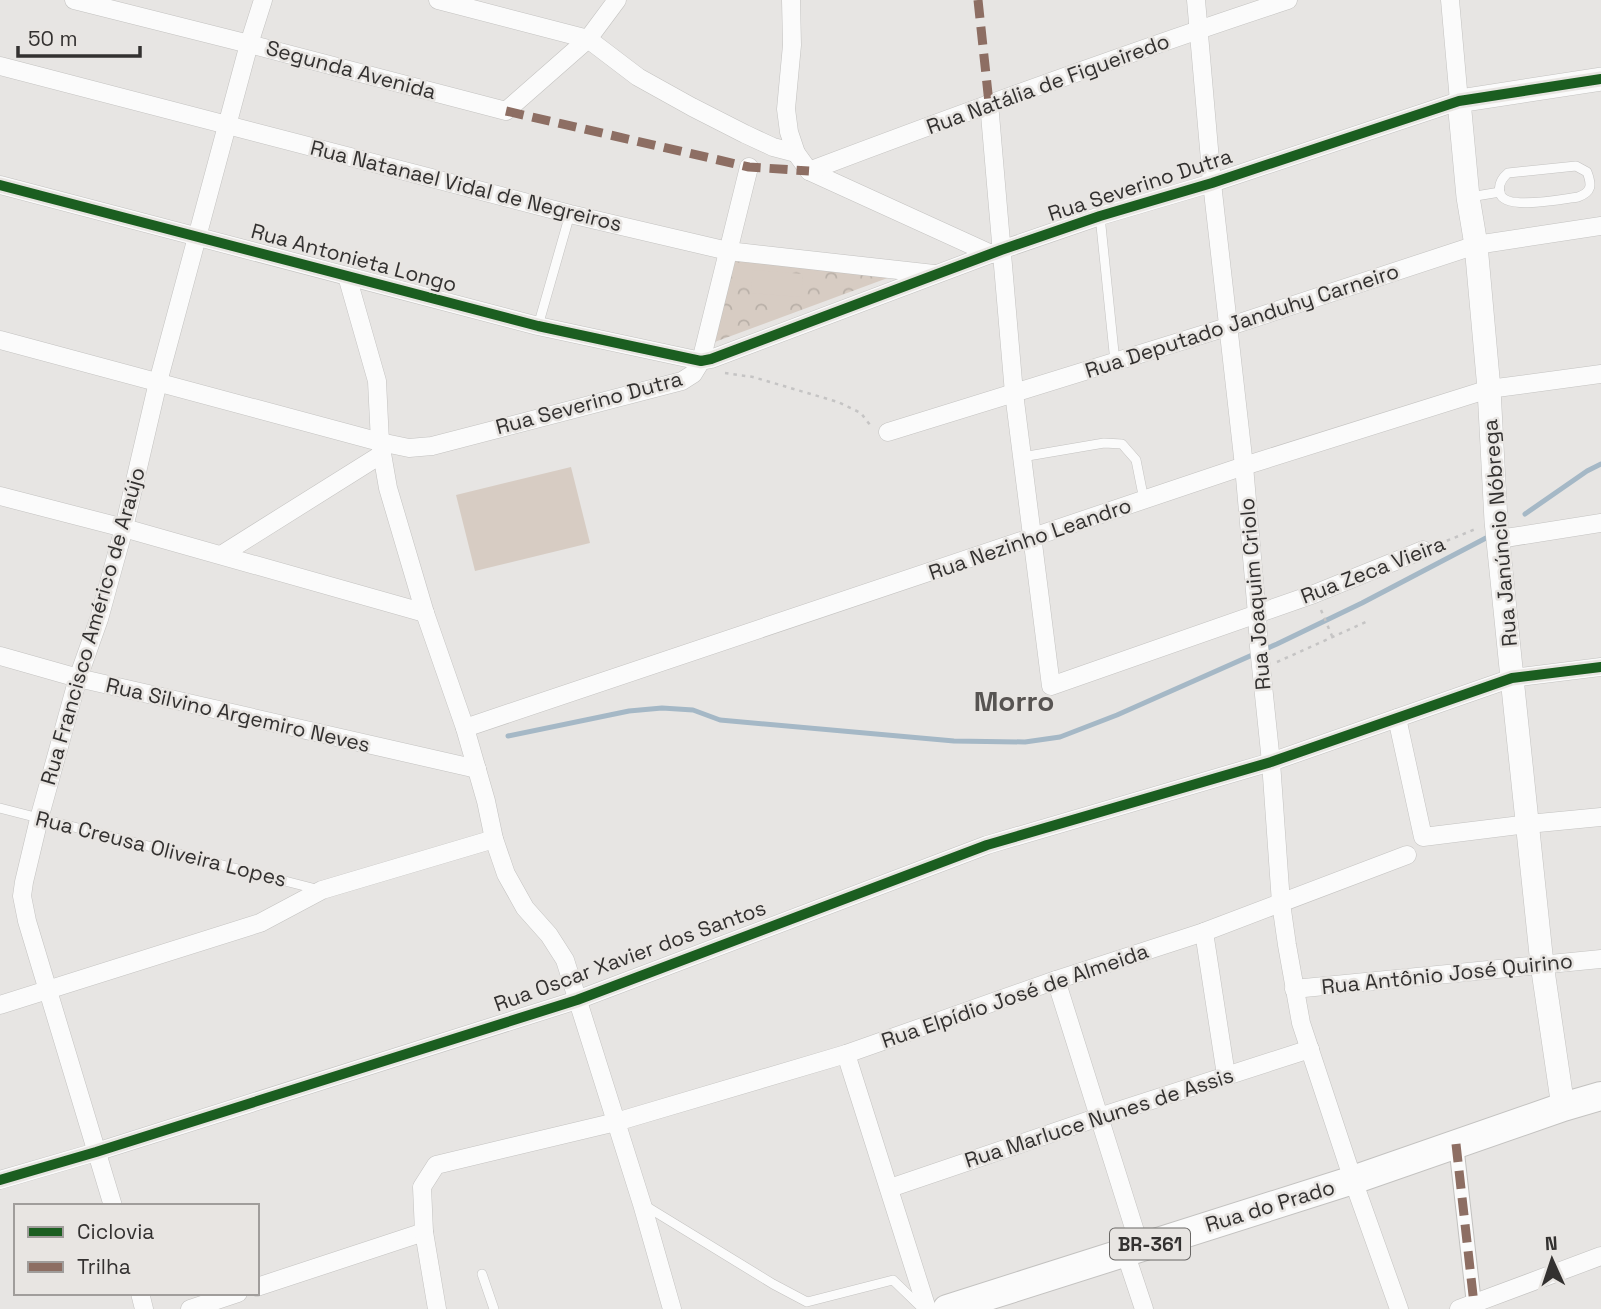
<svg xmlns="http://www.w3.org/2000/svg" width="1601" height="1309" font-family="'Space Grotesk',sans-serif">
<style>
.park{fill:url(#park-crowns)}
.garden{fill:#d7ccc3}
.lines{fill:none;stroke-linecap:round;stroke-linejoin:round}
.stream{stroke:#a5b8c6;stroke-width:5}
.service-casing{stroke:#c3c2c0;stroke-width:10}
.pedestrian-casing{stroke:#c3c2c0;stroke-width:16}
.minor-casing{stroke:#c3c2c0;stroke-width:19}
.tertiary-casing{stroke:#c3c2c0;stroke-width:24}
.primary-casing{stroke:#c3c2c0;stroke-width:30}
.path{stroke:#c5c4c4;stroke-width:2.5;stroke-dasharray:3.5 5;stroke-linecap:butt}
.service{stroke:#fbfbfb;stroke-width:9}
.pedestrian{stroke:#fbfbfb;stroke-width:14}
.minor{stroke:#fbfbfb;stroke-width:18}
.tertiary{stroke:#fbfbfb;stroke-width:23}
.primary{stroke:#fbfbfb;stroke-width:28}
.quiet{stroke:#8d6e63;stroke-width:9;stroke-dasharray:18 9;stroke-linecap:butt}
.cycleway-casing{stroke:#e8e5e2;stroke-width:15}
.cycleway{stroke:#1b5e20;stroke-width:10}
.labels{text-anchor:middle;stroke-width:5;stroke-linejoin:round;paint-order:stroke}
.shield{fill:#e8e5e2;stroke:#696765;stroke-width:2}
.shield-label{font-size:19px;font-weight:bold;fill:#333130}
.street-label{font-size:21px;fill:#333130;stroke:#e8e5e2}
.district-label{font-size:28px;font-weight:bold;fill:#575452;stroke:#e8e5e2}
</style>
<defs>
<pattern id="park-crowns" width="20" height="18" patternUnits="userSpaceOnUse" patternTransform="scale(1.75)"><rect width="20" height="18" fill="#d7ccc3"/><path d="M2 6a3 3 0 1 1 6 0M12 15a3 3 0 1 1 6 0" fill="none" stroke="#b9b0a8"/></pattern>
</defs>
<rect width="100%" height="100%" fill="#e7e5e3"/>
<path class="park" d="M732 257 893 276 712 343Z"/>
<g class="garden">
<path d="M753 270 803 274 801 297 751 293Z"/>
<path d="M571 467 590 543 475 571 456 495Z"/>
</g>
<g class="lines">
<g class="stream">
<path d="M1525 514 1587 471 1601 464"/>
<path d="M508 736 629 711 662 708 693 710 720 720 954 741 1025 742 1060 737 1117 715 1277 644 1362 603 1486 538"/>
</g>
<g class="service-casing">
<g id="service">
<path d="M1576 166 1587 172C1592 185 1592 192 1578 197 1563 199 1504 211 1500 193 1498 185 1502 178 1508 173Z"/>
<path d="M1470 197 1500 192"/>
<path d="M1100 216 1115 362"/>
<path d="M538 326 570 214"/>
<path d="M1022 457 1104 443 1122 444 1136 460 1144 500"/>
<path d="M0 808 320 890"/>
<path d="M644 1205 773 1284 807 1302 893 1280 923 1309"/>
<path d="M482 1274 494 1309"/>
</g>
</g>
<g class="pedestrian-casing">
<path id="pedestrian" d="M1456 1144 1474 1304"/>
</g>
<g class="minor-casing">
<g id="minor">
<path d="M74 0 249 44 506 111 588 39 617 0"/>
<path d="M438 0 588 39 638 77 692 107 745 134 773 147 796 153"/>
<path d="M791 0 792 45 786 109 789 132 796 153 809 171 991 254"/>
<path d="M1196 0 1212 183 1244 466 1257 614 1259 647 1271 762 1281 903 1287 945 1301 1023 1353 1180 1399 1309"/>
<path d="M0 66 570 214 728 251 934 274"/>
<path d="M989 103 1014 393 1051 686 1314 594 1423 550"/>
<path d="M809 171C968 111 1127 53 1288 0"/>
<path d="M0 185 538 326 701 361 711 359 1001 250 1100 216 1212 183 1459 101 1450 0"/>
<path d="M347 276 377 381 380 442 388 488 425 613 465 728 486 801 494 839 506 874 525 908 549 935 565 960 642 1204 672 1309"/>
<path d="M0 340 380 442 409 448 432 446 682 381 693 374 701 361 749 167"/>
<path d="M888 432 1227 327 1476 245 1601 226"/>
<path d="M0 496 124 528 425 613"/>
<path d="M1499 539 1601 523"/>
<path d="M221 555 382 454"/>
<path d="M0 656 78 678 477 769"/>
<path d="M1397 718 1423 837 1528 824 1601 817"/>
<path d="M465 728 1244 466 1489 389 1601 374"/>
<path d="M1204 932 1226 1075"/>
<path d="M1056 980 1140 1247"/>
<path d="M1294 989 1601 959"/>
<path d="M0 1005 260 923 322 890 494 839"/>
<path d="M846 1054 927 1309"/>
<path d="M0 1180 96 1152 577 1000 987 845 1271 762 1512 678 1601 667"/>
<path d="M890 1188 1099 1117 1310 1049"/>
<path d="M113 1206 27 921 22 896 24 882 39 819 78 678 99 619 124 528 158 382 249 44 263 0"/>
<path d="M1125 1252 1144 1309"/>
<path d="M257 1287 424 1232"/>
<path d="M140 1293 144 1309"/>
<path d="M190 1309 238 1293"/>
<path d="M437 1309 424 1232 422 1187 436 1165 616 1122 846 1054 1056 980 1204 932 1407 855"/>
<path d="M1459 1309 1601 1256"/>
</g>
</g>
<g class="tertiary-casing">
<path id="tertiary" d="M1563 1107 1542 964 1512 678 1496 521 1489 389 1476 245 1468 197 1459 101 1601 79"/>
</g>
<g class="primary-casing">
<path id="primary" d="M947 1309 1353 1180 1563 1107 1601 1096"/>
</g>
<g class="path">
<path d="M725 373 753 377 838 402 861 413 866 420 872 427"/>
<path d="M1439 544 1478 528"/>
<path d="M1321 610 1332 636"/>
<path d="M1277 662 1368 621"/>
</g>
<use href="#service" class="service"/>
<use href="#pedestrian" class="pedestrian"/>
<use href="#minor" class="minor"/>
<use href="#tertiary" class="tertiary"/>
<use href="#primary" class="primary"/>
<g class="quiet">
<path d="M978 0 989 103"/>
<path d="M506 111 749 167 809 171"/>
<path d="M1456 1144 1474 1304"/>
</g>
<g class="cycleway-casing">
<g id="cycleway">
<path d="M0 185 538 326 701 361 711 359 1001 250 1100 216 1212 183 1459 101 1601 79"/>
<path d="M0 1180 96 1152 577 1000 987 845 1271 762 1512 678 1601 667"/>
</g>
</g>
<use href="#cycleway" class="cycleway"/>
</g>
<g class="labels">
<rect class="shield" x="1110" y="1228.5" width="80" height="31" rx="5"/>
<g class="shield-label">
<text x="1150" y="1251">BR-361</text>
</g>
<g class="street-label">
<text transform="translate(351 70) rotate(15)" y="7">Segunda Avenida</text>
<text transform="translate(1048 84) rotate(-20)" y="7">Rua Natália de Figueiredo</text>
<text transform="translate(1140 185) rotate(-18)" y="7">Rua Severino Dutra</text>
<text transform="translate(466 186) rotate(14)" y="7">Rua Natanael Vidal de Negreiros</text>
<text transform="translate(354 258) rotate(15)" y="7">Rua Antonieta Longo</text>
<text transform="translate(1242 321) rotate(-18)" y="7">Rua Deputado Janduhy Carneiro</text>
<text transform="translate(589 403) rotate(-15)" y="7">Rua Severino Dutra</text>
<text transform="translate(1500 533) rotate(-95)" y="7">Rua Janúncio Nóbrega</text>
<text transform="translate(1030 539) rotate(-19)" y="7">Rua Nezinho Leandro</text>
<text transform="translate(1373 570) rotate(-21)" y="7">Rua Zeca Vieira</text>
<text transform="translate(1255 594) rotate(-95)" y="7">Rua Joaquim Criolo</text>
<text transform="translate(93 626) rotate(-74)" y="7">Rua Francisco Américo de Araújo</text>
<text transform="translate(238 715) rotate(13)" y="7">Rua Silvino Argemiro Neves</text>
<text transform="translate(161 849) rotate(14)" y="7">Rua Creusa Oliveira Lopes</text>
<text transform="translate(630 956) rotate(-20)" y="7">Rua Oscar Xavier dos Santos</text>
<text transform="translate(1447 974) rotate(-6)" y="7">Rua Antônio José Quirino</text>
<text transform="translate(1015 996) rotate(-19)" y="7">Rua Elpídio José de Almeida</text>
<text transform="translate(1099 1118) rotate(-18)" y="7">Rua Marluce Nunes de Assis</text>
<text transform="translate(1270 1206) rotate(-17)" y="7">Rua do Prado</text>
</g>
<g class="district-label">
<text x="1014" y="711">Morro</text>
</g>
</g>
<rect x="14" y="1204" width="245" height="91" fill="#e8e5e2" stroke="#a09d9b" stroke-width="2"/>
<rect x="28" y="1227" width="35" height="10" fill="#1b5e20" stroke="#a09d9b" stroke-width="2"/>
<text x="77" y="1239" font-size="21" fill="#333130">Ciclovia</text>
<rect x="28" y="1262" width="35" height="10" fill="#8d6e63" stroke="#a09d9b" stroke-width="2"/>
<text x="77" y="1274" font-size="21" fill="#333130">Trilha</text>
<g transform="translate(1552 1260) rotate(357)" stroke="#e8e5e2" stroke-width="5" paint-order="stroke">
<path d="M0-5L12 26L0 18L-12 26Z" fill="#333130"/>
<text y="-10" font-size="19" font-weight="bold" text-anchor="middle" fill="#333130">N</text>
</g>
<path d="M18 46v10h122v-10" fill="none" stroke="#333130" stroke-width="3.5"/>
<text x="28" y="46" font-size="21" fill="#333130" stroke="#e8e5e2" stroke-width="5" paint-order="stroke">50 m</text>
</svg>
